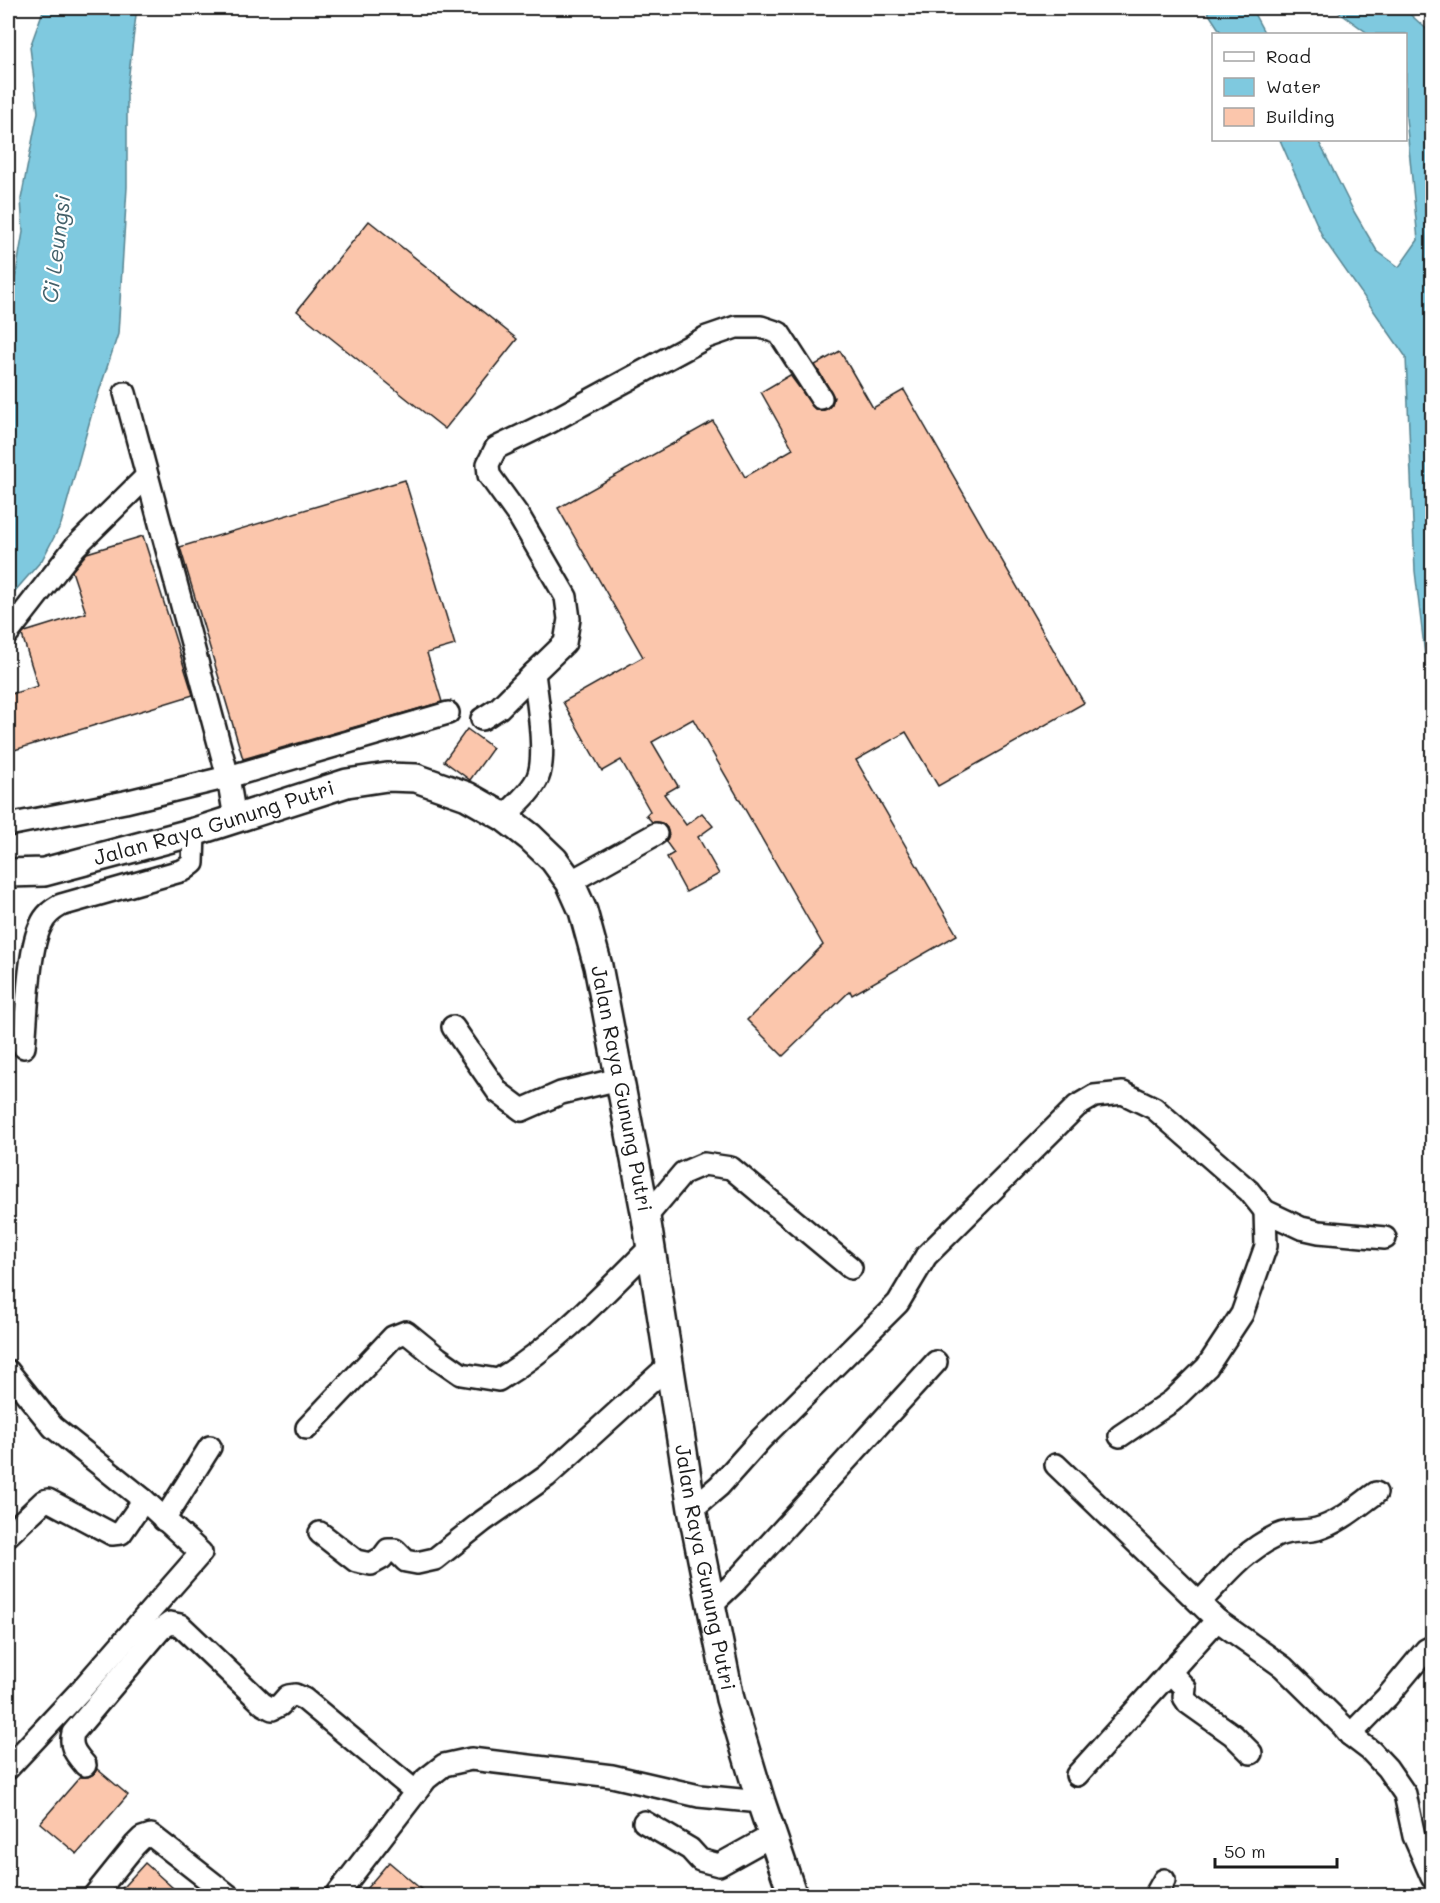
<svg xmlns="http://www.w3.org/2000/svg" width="1440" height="1903" font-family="Mali,sans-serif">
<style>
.water{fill:#7fc9df;stroke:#578491;stroke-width:1.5}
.building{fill:#fbc6ac;stroke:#1c1c1c;stroke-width:1.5}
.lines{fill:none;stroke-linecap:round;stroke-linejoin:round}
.minor-casing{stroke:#1c1c1c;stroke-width:26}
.major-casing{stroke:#1c1c1c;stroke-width:32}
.path{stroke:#1c1c1c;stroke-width:3;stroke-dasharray:6 4.5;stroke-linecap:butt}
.minor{stroke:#fff;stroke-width:21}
.major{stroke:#fff;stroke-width:27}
.labels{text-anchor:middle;stroke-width:4.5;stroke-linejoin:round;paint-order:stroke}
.street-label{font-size:21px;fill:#1c1c1c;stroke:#fff}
.water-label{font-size:22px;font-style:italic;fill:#44616a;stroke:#fff}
</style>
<rect width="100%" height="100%" fill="#fff"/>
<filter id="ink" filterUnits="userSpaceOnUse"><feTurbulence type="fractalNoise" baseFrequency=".0167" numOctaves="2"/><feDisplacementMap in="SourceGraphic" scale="12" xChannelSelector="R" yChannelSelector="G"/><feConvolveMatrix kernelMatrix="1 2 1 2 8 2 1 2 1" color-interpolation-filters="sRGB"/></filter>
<g filter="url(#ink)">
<g class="water">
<path d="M44 8H141L136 15 127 90V187L118 334 92 413 61 524 42 560 8 599V320L23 232 21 199 38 112 30 47Z"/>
<path d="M1205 8H1251L1265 34H1222Z"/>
<path d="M1333 8H1403L1432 34V714L1415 571 1406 357 1323 238 1280 140H1318L1353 210 1377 251 1399 267 1418 240 1406 118V34H1369Z"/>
</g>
<g class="building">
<path d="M369 221 517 339 445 429 297 311Z"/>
<path d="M840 351 873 408 904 390 1084 703 938 786 906 732 856 760 957 935 852 995 850 991 783 1056 747 1020 823 945 693 719 652 742 678 786 664 794 686 825 702 813 713 826 698 837 719 874 686 892 667 857 674 853 666 842 669 835 667 828 662 823 652 822 646 815 650 811 621 760 602 771 563 702 643 657 558 508 713 421 745 477 793 449 761 392 790 375 815 409 821 411 827 409 832 404 834 397 815 365Z"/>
<path d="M405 480 455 645 427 653 442 702 243 759 180 547Z"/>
<path d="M143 536 193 695 8 752V695L38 686 22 635 25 632 86 613 72 571 87 553Z"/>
<path d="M467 729 493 748 470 780 444 761Z"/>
<path d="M97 1769 128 1795 77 1854 40 1823 80 1777H88L94 1774Z"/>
<path d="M389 1862 429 1896H360Z"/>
<path d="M145 1863 182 1896H115Z"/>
</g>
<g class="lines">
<g class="minor-casing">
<g id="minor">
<path d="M125 393 228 777 235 818"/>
<path d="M8 633 75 547 147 476"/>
<path d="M482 719 499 708 534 673"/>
<path d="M504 817C515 805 532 792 538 777 547 755 537 698 534 673L565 643 569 619 566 597 520 518 489 475 488 464 496 448 550 422 707 337 736 327H761L779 333 821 398"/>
<path d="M8 825 125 802 228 777 448 713"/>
<path d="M570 882 656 834"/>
<path d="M453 1027 498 1092 522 1110 561 1093 619 1079"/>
<path d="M24 1047C27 1017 28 949 41 925 45 915 52 910 61 905L184 870 193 863 194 832"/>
<path d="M646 1217 683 1173 704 1164 731 1168 851 1268"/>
<path d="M8 1371 53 1427 144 1500 201 1553 81 1690 8 1768"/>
<path d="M307 1428 393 1337 406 1332 438 1358 461 1374 498 1380C555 1346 603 1295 650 1248"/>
<path d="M1120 1436 1172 1401 1207 1367 1242 1314 1266 1246 1265 1211"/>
<path d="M1056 1465 1217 1620 1283 1667 1342 1725 1350 1735 1371 1751 1387 1768 1405 1794 1414 1836 1432 1877"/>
<path d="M692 1509 719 1486 761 1439 898 1303 926 1256 1077 1106 1094 1096 1123 1093 1154 1108 1249 1191 1265 1211 1301 1228 1319 1232 1385 1238"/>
<path d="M164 1520 210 1447"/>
<path d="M320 1533 356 1561 371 1564 382 1558 388 1550H395L406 1561 417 1563 435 1559 483 1521 547 1476 668 1366"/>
<path d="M8 1535 44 1501 48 1500 112 1534 121 1533 144 1500"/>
<path d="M1200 1602C1224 1577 1244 1551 1276 1536 1293 1528 1302 1533 1317 1529 1339 1523 1358 1506 1376 1493"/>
<path d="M711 1605 735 1582 936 1362"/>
<path d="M1170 1672 1185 1688 1184 1697 1188 1703 1233 1735 1251 1753"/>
<path d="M1350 1735 1387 1697 1426 1650 1432 1647"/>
<path d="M85 1765C76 1754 69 1747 73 1733L160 1630 170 1623 180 1625 263 1704 272 1709 280 1705 288 1696 295 1695 304 1699 416 1792"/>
<path d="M1077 1775 1217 1620"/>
<path d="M644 1822 690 1849 700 1860 719 1865 773 1835"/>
<path d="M94 1896 135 1845 142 1838 151 1835 229 1896"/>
<path d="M336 1896 426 1779 444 1765 471 1759 612 1776 699 1796 761 1802"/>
<path d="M1155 1896 1164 1880"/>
</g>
</g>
<g class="major-casing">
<g id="major">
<path id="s1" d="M8 873 44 872 194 832 347 783 387 777 416 778 467 796 504 817 530 837 554 860 570 882 583 911 598 966 646 1217 692 1509 730 1699 761 1802 793 1896"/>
</g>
</g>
<path class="path" d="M8 966 13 950"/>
<use href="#minor" class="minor"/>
<use href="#major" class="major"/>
</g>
</g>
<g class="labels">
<g class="street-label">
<text dy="7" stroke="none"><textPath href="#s1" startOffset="213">Jalan Raya Gunung Putri</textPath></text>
<text dy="7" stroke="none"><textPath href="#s1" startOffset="825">Jalan Raya Gunung Putri</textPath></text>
<text dy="7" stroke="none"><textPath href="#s1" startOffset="1311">Jalan Raya Gunung Putri</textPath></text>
</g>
<g class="water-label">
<text transform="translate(56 249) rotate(-83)" y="8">Ci Leungsi</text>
</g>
</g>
<rect width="1440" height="1903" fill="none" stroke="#fff" stroke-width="30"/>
<rect x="15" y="15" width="1410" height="1873" fill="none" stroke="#1c1c1c" stroke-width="2" filter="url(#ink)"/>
<rect x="1212" y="33" width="195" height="108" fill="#ffffff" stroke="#a4a4a4" stroke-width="1.5"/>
<rect x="1224" y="52" width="30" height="9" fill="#ffffff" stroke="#a4a4a4" stroke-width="1.5"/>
<text x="1266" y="63" font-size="18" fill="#1c1c1c">Road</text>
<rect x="1224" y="78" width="30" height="18" fill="#7fc9df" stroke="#a4a4a4" stroke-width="1.5"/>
<text x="1266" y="93" font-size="18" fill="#1c1c1c">Water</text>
<rect x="1224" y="108" width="30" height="18" fill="#fbc6ac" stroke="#a4a4a4" stroke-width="1.5"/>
<text x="1266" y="123" font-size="18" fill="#1c1c1c">Building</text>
<path d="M1215 1858v9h122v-9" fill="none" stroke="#1c1c1c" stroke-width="3"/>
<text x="1224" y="1858" font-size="18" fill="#1c1c1c" stroke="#ffffff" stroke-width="4.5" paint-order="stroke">50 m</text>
</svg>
